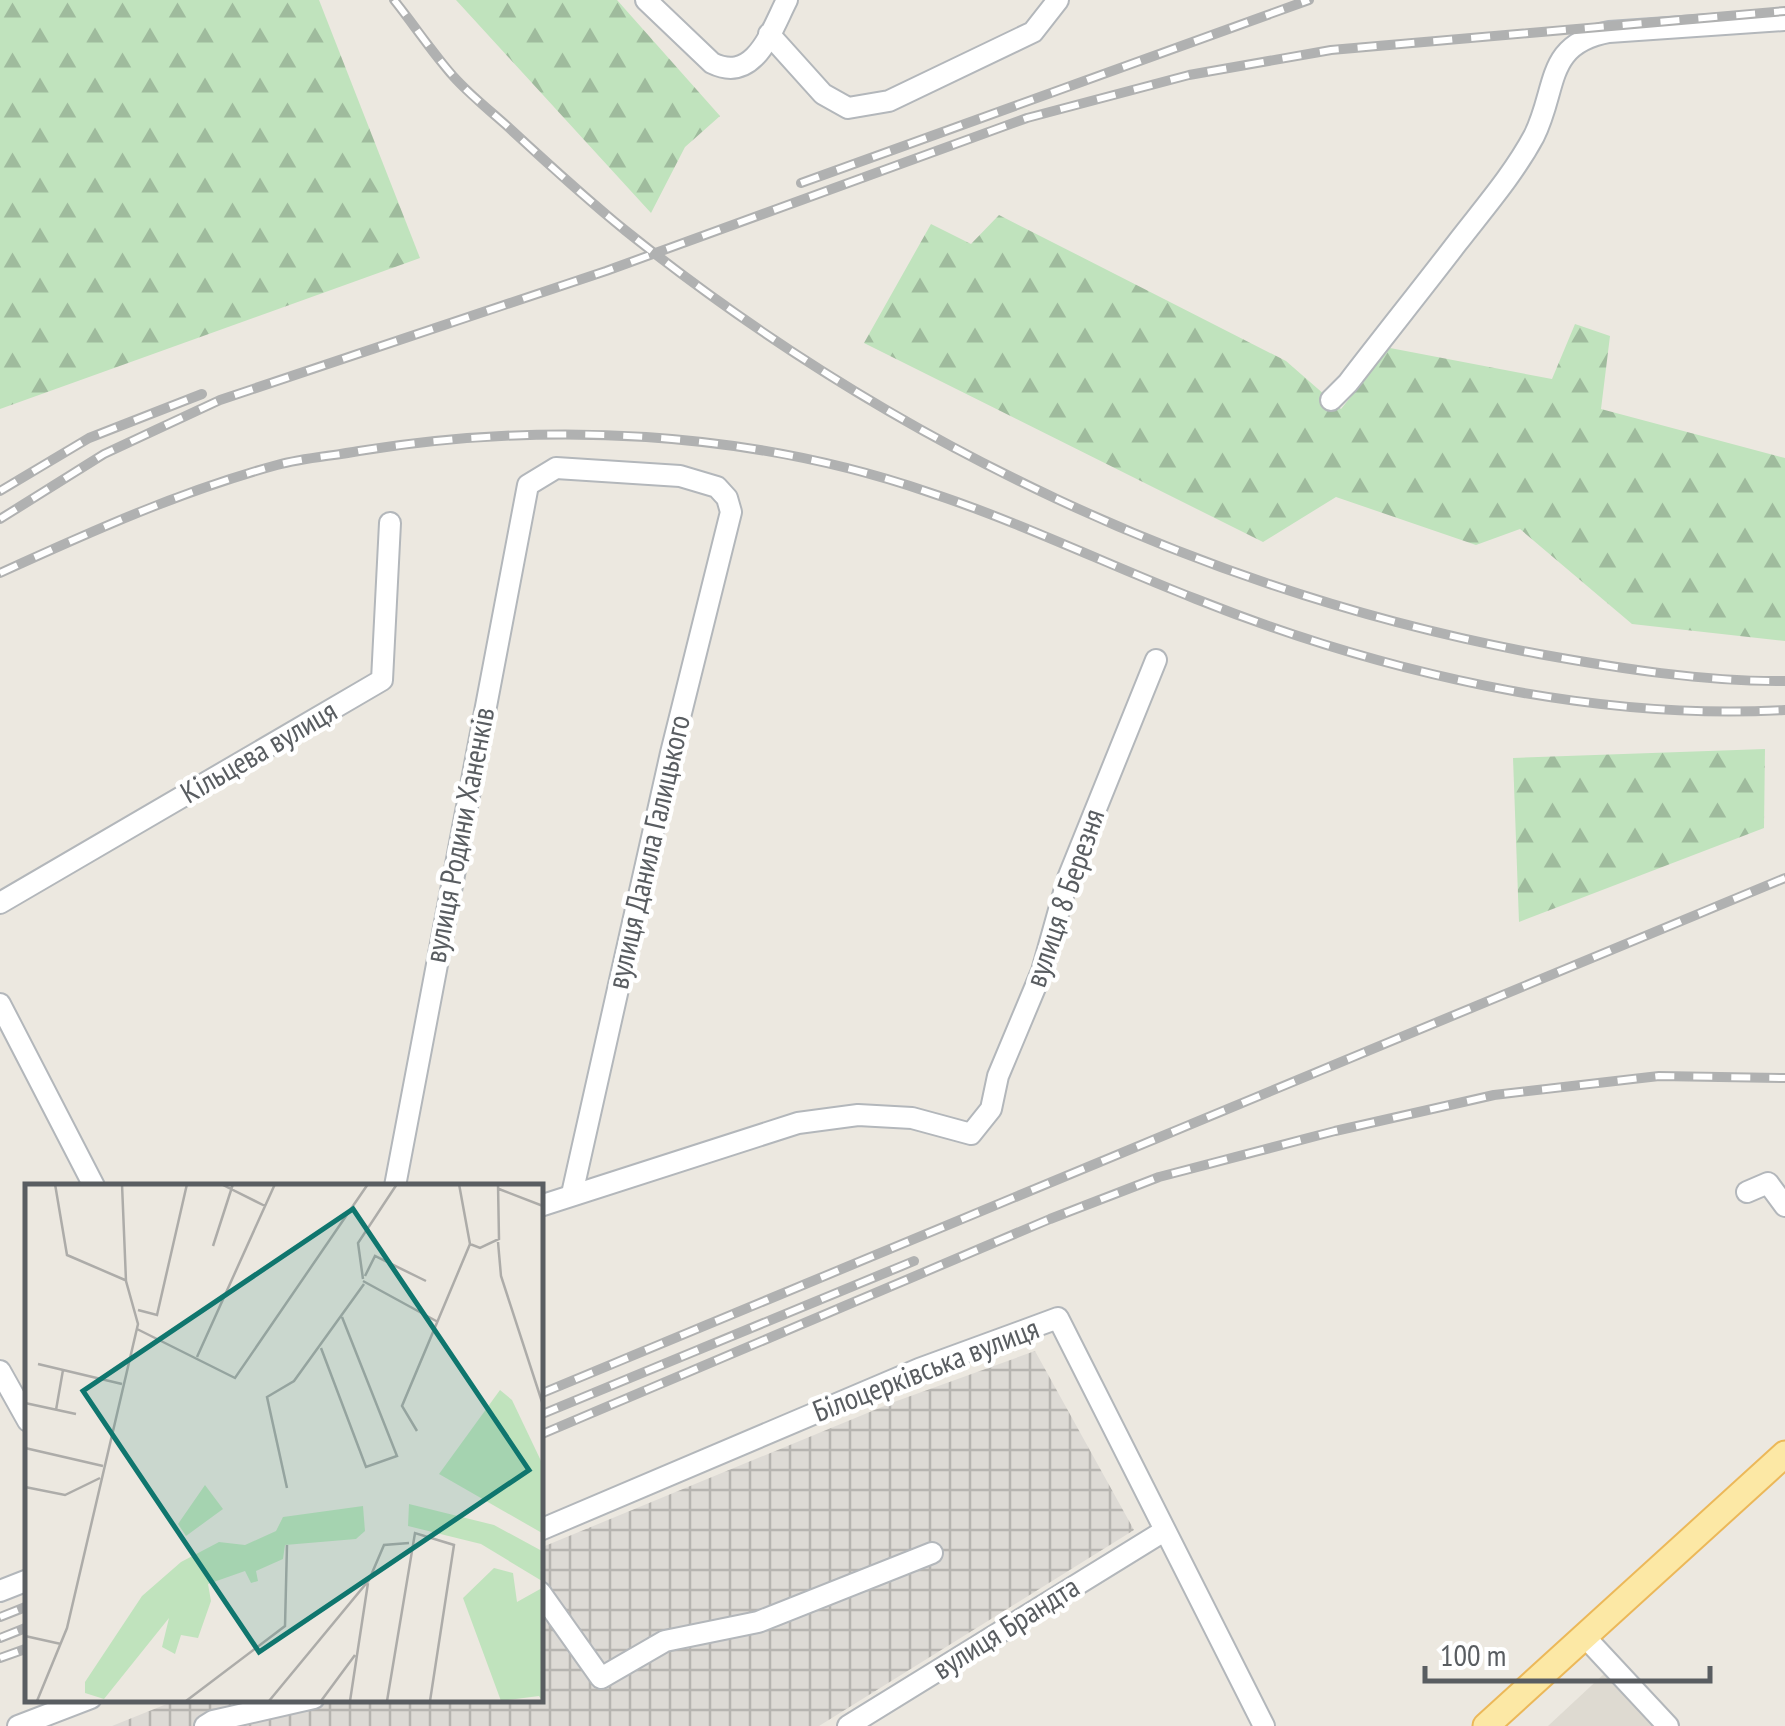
<svg xmlns="http://www.w3.org/2000/svg" width="1785" height="1726" font-family="'PT Sans Narrow',sans-serif">
<style>
.industrial{fill:url(#industrial-grid)}
.education{fill:#dedad1}
.forest{fill:url(#forest-firs)}
.lines{fill:none;stroke-linecap:round;stroke-linejoin:round}
.minor-casing{stroke:#b3b7bb;stroke-width:24}
.major-casing{stroke:#ecb859;stroke-width:29}
.minor{stroke:#fff;stroke-width:20}
.major{stroke:#fce8a5;stroke-width:25}
.rail-casing{stroke:#b0b1b1;stroke-width:10}
.rail{stroke:#fff;stroke-width:6;stroke-dasharray:19;stroke-linecap:butt}
.labels{text-anchor:middle;stroke-width:9;stroke-linejoin:round;paint-order:stroke}
.street-label{font-size:30px;fill:#595d61;stroke:#fff}
.inset-road{fill:none;stroke:#adaca9;stroke-width:2.5}
.view{fill:#0f766e;fill-opacity:0.15;stroke:#0f766e;stroke-width:5}
.inset-edge{fill:none;stroke:#595d61;stroke-width:5}
</style>
<defs>
<pattern id="industrial-grid" width="8" height="8" patternUnits="userSpaceOnUse" patternTransform="scale(2.5)"><rect width="8" height="8" fill="#dddad5"/><path d="M0 4h8M4 0v8" fill="none" stroke="#b6b4b0"/></pattern>
<pattern id="forest-firs" width="22" height="20" patternUnits="userSpaceOnUse" patternTransform="scale(2.5)"><rect width="22" height="20" fill="#c0e3bd"/><path d="M5 1l3.5 6h-7zM16 11l3.5 6h-7z" fill="#9fbb9d"/></pattern>
</defs>
<rect width="100%" height="100%" fill="#ece8e0"/>
<path class="industrial" d="M1035 1351 1134 1530 819 1726H112L179 1699 540 1698V1548L894 1402Z"/>
<path class="education" d="M1605 1673 1652 1726H1548Z"/>
<g class="forest">
<path d="M0 0H319L420 258 0 409Z"/>
<path d="M456 0H617L720 116 685 147 651 213Z"/>
<path d="M999 215 1286 361 1341 409 1390 348 1552 379 1575 324 1610 336 1601 409 1785 458V641L1632 624 1520 529 1476 545 1336 497 1263 542 864 343 931 224 971 244Z"/>
<path d="M1765 749 1764 828 1519 922 1513 758Z"/>
</g>
<g class="lines">
<g class="minor-casing">
<g id="minor">
<path d="M646 0 712 63C755 84 771 31 787 0"/>
<path d="M769 34 823 94 848 108 889 101 1033 32 1058 0"/>
<path d="M1331 400 1348 383C1384 336 1421 290 1457 243 1484 208 1513 175 1534 136 1558 88 1544 44 1609 32L1785 20"/>
<path d="M0 903 382 680 390 523"/>
<path d="M0 1004 94 1186"/>
<path d="M395 1186 528 485 556 468 680 476 717 487 727 498 731 512 671 753 572 1194"/>
<path d="M1747 1192 1768 1183 1785 1206"/>
<path d="M540 1206 798 1123 858 1115 912 1118 971 1134 991 1109 998 1076 1042 971 1068 878 1156 660"/>
<path d="M0 1371 28 1421"/>
<path d="M540 1530 919 1369 1058 1318 1264 1726"/>
<path d="M0 1591 28 1580"/>
<path d="M540 1592 601 1678 665 1641 758 1622 932 1553"/>
<path d="M1585 1637 1668 1726"/>
<path d="M18 1726 91 1698"/>
<path d="M205 1726 213 1721 314 1698"/>
<path d="M848 1726 1164 1531"/>
</g>
</g>
<g class="major-casing">
<path id="major" d="M1486 1726 1785 1454"/>
</g>
<use href="#minor" class="minor"/>
<use href="#major" class="major"/>
<g class="rail-casing">
<g id="rail">
<path d="M394 0C414 25 432 52 453 76 469 94 488 109 506 125 545 161 584 197 626 231 891 443 1204 592 1539 654 1617 668 1705 682 1785 681"/>
<path d="M801 183 1309 0"/>
<path d="M0 491 89 438 202 394"/>
<path d="M0 519 104 454 220 400 606 271 1027 118 1189 75 1331 50 1785 11"/>
<path d="M0 573C90 532 181 491 277 465 303 458 332 456 359 451 547 421 747 430 928 492 1020 522 1106 564 1196 599 1378 671 1588 721 1785 710"/>
<path d="M540 1394 1785 878"/>
<path d="M540 1415 914 1261"/>
<path d="M540 1435 1050 1219 1159 1177 1335 1131 1494 1095 1659 1076 1785 1078"/>
<path d="M0 1617 28 1606"/>
<path d="M0 1638 28 1627"/>
<path d="M0 1658 28 1648"/>
</g>
</g>
<use href="#rail" class="rail"/>
</g>
<g class="labels">
<g class="street-label">
<text transform="translate(259 752) rotate(-30)" y="10">Кільцева вулиця</text>
<text transform="translate(460 835) rotate(-79)" y="10">вулиця Родини Ханенків</text>
<text transform="translate(649 852) rotate(-77)" y="10">вулиця Данила Галицького</text>
<text transform="translate(1065 898) rotate(-71)" y="10">вулиця 8 Березня</text>
<text transform="translate(926 1370) rotate(-21)" y="10">Білоцерківська вулиця</text>
<text transform="translate(1006 1628) rotate(-32)" y="10">вулиця Брандта</text>
</g>
</g>
<g transform="translate(25 1184)">
<rect width="518" height="518" fill="#ece8e0"/>
<path d="M475 206 487 216 517 279V349L414 290ZM180 301 198 325 161 352 153 340ZM384 320 469 341 517 367V397L456 360 383 342ZM338 322 340 347 331 355 260 361 258 375 231 387 233 397 226 399 220 387 183 400 186 417 173 454 156 451 150 470 137 463 144 434 79 515 60 509V498L117 412 156 378 194 358 220 361 251 347 258 333ZM469 384 488 389 492 418 517 404V517L514 512 476 517 438 414Z" fill="#c0e3bd"/>
<path class="inset-road" d="M30 0 42 71 100 96M196 0 240 22M434 0 445 60 455 64 474 55 473 0M474 5 518 22M473 58 476 92 518 221M188 62 208 0M340 92 350 72 401 97M338 95 333 59 372 0M338 97 413 138M113 126 132 131 162 0M112 145 210 194 343 0M296 164 341 283 372 272 317 133M172 173 250 0M13 180 97 200M0 219 51 230M31 226 38 186M392 247 377 222 445 60M0 264 78 282M0 303 40 311 75 294M262 304 242 213 269 197 339 100M0 452 36 460M12 517 42 444 113 140 101 97 97 0M161 517 260 442 262 361M244 517 344 396 359 361 384 359M296 517 330 471M325 517 343 399M362 517 390 349 429 361 405 517"/>
<path class="view" d="M328 25 504 286 234 468 58 207Z"/>
<rect width="518" height="518" class="inset-edge"/>
</g>
<path d="M1425 1666v15h285v-15" fill="none" stroke="#595d61" stroke-width="5"/>
<text x="1440" y="1666" font-size="30" fill="#595d61" stroke="#ffffff" stroke-width="8" paint-order="stroke">100 m</text>
</svg>
